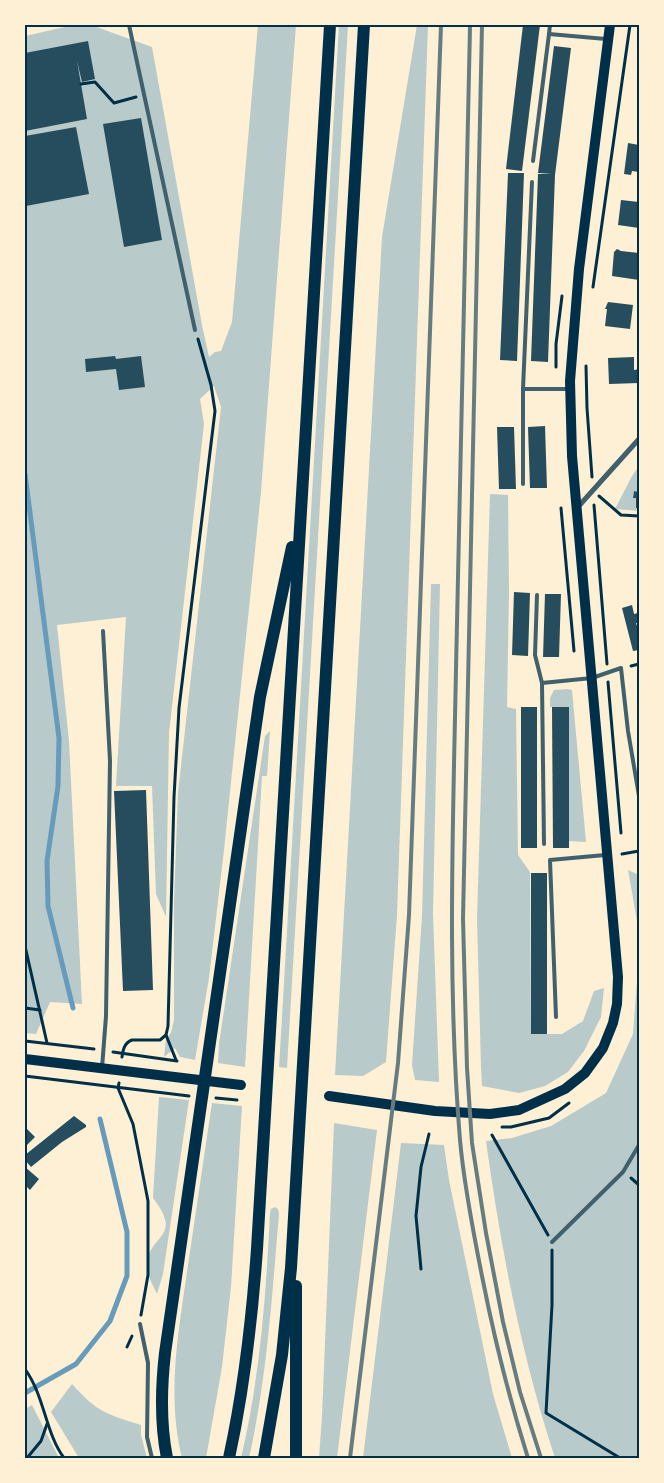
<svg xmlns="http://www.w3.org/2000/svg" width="664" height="1483" font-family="'Fira Sans',sans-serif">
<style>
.green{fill:#b9caca}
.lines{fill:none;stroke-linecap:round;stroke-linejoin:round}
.stream{stroke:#669bbc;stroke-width:5}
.building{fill:#264d5e}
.path{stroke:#003049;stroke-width:3}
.service{stroke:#3f606c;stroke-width:4}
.minor{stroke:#3f606c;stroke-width:5}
.secondary{stroke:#003049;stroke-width:10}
.trunk{stroke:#003049;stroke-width:12}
.rail{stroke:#657d81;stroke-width:4}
.neatline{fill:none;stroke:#003049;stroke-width:2}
</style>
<rect width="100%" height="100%" fill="#fdf0d5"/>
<g class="green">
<path d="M74 25H91L152 47 202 325 209 357 215 352 221 351 232 322 258 25H296L261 492 224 850 209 978 195 1060 180 1057 175 1048 164 1057 166 1039 171 1033 174 1020V902L178 793 221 407 214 386 200 399 204 424 169 733 166 917 156 894 152 786H116L126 617 57 625 69 741 82 1004 50 1002 36 1034 25 1033V36Z"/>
<path d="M339 25H348L287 1068 279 1067 282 1018Z"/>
<path d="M417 25H428L397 915 386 1062 363 1076 335 1075 382 237Z"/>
<path d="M639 466V492L634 491 633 497 636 498V508H639V511L615 509 632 476Z"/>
<path d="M490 494 508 495 509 591 507 707 516 709 518 855 530 872 531 1034H562L583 1021 594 991 604 988 601 1017 584 1051 568 1072 545 1086 519 1093 482 1086 481 1067 477 919Z"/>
<path d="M431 584H440L433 913 439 1082 415 1080 412 1065 422 916Z"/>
<path d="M567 689 572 690 586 842 569 841V707H550V698L554 690Z"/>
<path d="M270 731 267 776H262L245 1067 218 1063 219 1044 265 736Z"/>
<path d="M628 870 639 875V932Z"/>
<path d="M639 955V1458H555C521 1355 501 1249 486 1141L512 1138 551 1126 606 1093 633 1034Z"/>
<path d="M159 1097 189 1100 163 1274 157 1294C153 1285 146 1274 147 1264 149 1234 184 1238 153 1198Z"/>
<path d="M212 1103 242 1106 231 1287 222 1367 206 1458H182C166 1394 179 1329 188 1265 196 1211 204 1157 212 1103Z"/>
<path d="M334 1123 377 1130 337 1458H319L322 1416Z"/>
<path d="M401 1143 444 1145 449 1180 493 1394 512 1458H363Z"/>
<path d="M275 1207 278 1209 279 1214C272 1296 267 1378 249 1458H241C260 1378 266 1295 270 1213L271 1209Z"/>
<path d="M72 1384C97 1412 106 1414 141 1425V1435L147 1458H79L51 1412Z"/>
<path d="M32 1405 59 1458H25V1409Z"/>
</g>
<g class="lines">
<g class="stream">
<path d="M25 474 59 738 58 786 47 861 48 906 73 1008"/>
<path d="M25 1393 76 1364 110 1321 127 1276V1232L100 1119"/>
</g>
</g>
<g class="building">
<path d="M523 25H540L522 171 506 169Z"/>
<path d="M88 41 95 79 82 82 77 61 87 119 25 131V53Z"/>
<path d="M554 46 571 48 555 175 548 362 531 361 538 174H552L538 173Z"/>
<path d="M141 118 162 240 124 247 103 124Z"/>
<path d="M76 127 89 194 26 206 25 136Z"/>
<path d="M628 143 639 145V172L632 171 631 175 624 174Z"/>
<path d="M508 173H524L517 361 500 360Z"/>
<path d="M621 200 639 202V228L618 225Z"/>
<path d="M617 249 621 251 639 253V280L612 276 614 252Z"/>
<path d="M608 302 633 305 630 329 605 326 607 309H605Z"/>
<path d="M115 356 116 359 141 356 145 387 119 390 116 369 86 372 85 359Z"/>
<path d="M634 357V370L639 369V383L609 384 608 358Z"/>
<path d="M545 426 547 488H530L528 427Z"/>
<path d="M497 427H514L516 489H499Z"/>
<path d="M634 491 639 492V508H636V498H633Z"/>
<path d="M514 592 530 593 528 656 512 655Z"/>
<path d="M545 594H561L559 657H543Z"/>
<path d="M632 605 634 614 638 613 639 617V623H636L639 632V650L633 651 622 608Z"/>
<rect x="521" y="707" width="16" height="141"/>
<path d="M552 707H569V848H553Z"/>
<path d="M146 790 153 990 123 991 114 791Z"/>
<rect x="531" y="873" width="16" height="161"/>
<path d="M74 1116 86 1125V1127L62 1142 31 1167 25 1160V1155Z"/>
<path d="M25 1127 35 1137 25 1147Z"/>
<path d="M25 1167 39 1179 30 1190 25 1185Z"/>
</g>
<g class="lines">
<g class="path">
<path d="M81 84 95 82 114 103 136 97"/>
<path d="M593 287 630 25"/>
<path d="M586 366 587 408 592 477"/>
<path d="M556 367V344L562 296"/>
<path d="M599 496 621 515 639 516"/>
<path d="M594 505 607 664"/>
<path d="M561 508 574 651"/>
<path d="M631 666 639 664"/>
<path d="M608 682 621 833"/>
<path d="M622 854 639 851"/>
<path d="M25 946 47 1043"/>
<path d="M25 1008 40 1010"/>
<path d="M166 1035 176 1060"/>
<path d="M25 1041 94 1049"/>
<path d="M113 1052 177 1061"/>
<path d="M122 1057C123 1050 124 1043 132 1040H160L166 1035 168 1026 174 797 179 708 215 411 211 385 198 339"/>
<path d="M25 1076 189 1096"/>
<path d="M119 1083 118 1088 133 1124 148 1201V1275L141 1315"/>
<path d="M216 1098 237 1100"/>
<path d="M502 1127H511L549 1118 569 1103"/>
<path d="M492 1135 548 1235"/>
<path d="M631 1178 639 1185"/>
<path d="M552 1250V1305L546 1413 620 1458"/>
<path d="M421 1269 416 1216 421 1167 429 1134"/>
<path d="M127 1347 132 1336"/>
<path d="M25 1369C45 1397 45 1432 64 1458"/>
<path d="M27 1458 41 1441 47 1424"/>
</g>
<g class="service">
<path d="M129 25 195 330"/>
<path d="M549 34 550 25"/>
<path d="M533 161 549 34 606 39"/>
<path d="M532 182 523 389H570"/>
<path d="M523 484V389"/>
<path d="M537 595 535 655 542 683 592 678 621 668 628 731 639 796"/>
<path d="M542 683 544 844"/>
<path d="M556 1017 550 860 605 855"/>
<path d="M102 1068 106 1016 110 761 103 631"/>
<path d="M552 1242 623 1172 639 1145"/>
<path d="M140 1324 148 1363 147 1437 152 1458"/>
</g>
<path class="minor" d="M577 508 639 439"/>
<g class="secondary">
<path d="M25 1059 241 1085"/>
<path d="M329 1096 435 1111 490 1114 519 1110 565 1089 585 1073 603 1048 613 1023 617 1004 618 977 572 456 570 381 579 269 610 25"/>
</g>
<g class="trunk">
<path d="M167 1458C160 1423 161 1388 165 1353L260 697 292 547"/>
<path d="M229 1458C244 1389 252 1320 257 1249L330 25"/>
<path d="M264 1458 282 1355 291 1268 364 25"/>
<path d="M296 1458V1286"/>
</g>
<g class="rail">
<path d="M470 25C466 240 461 455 456 669 453 826 447 983 460 1140 464 1185 473 1231 482 1276 494 1337 509 1398 528 1458"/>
<path d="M482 25 463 919 467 1068 472 1143 486 1233 503 1322 520 1392 541 1458"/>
<path d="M350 1458 398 1063 409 915 441 25"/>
</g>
</g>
<rect width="664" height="1483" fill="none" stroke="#fdf0d5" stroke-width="52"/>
<rect x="26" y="26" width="612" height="1431" class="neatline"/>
</svg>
